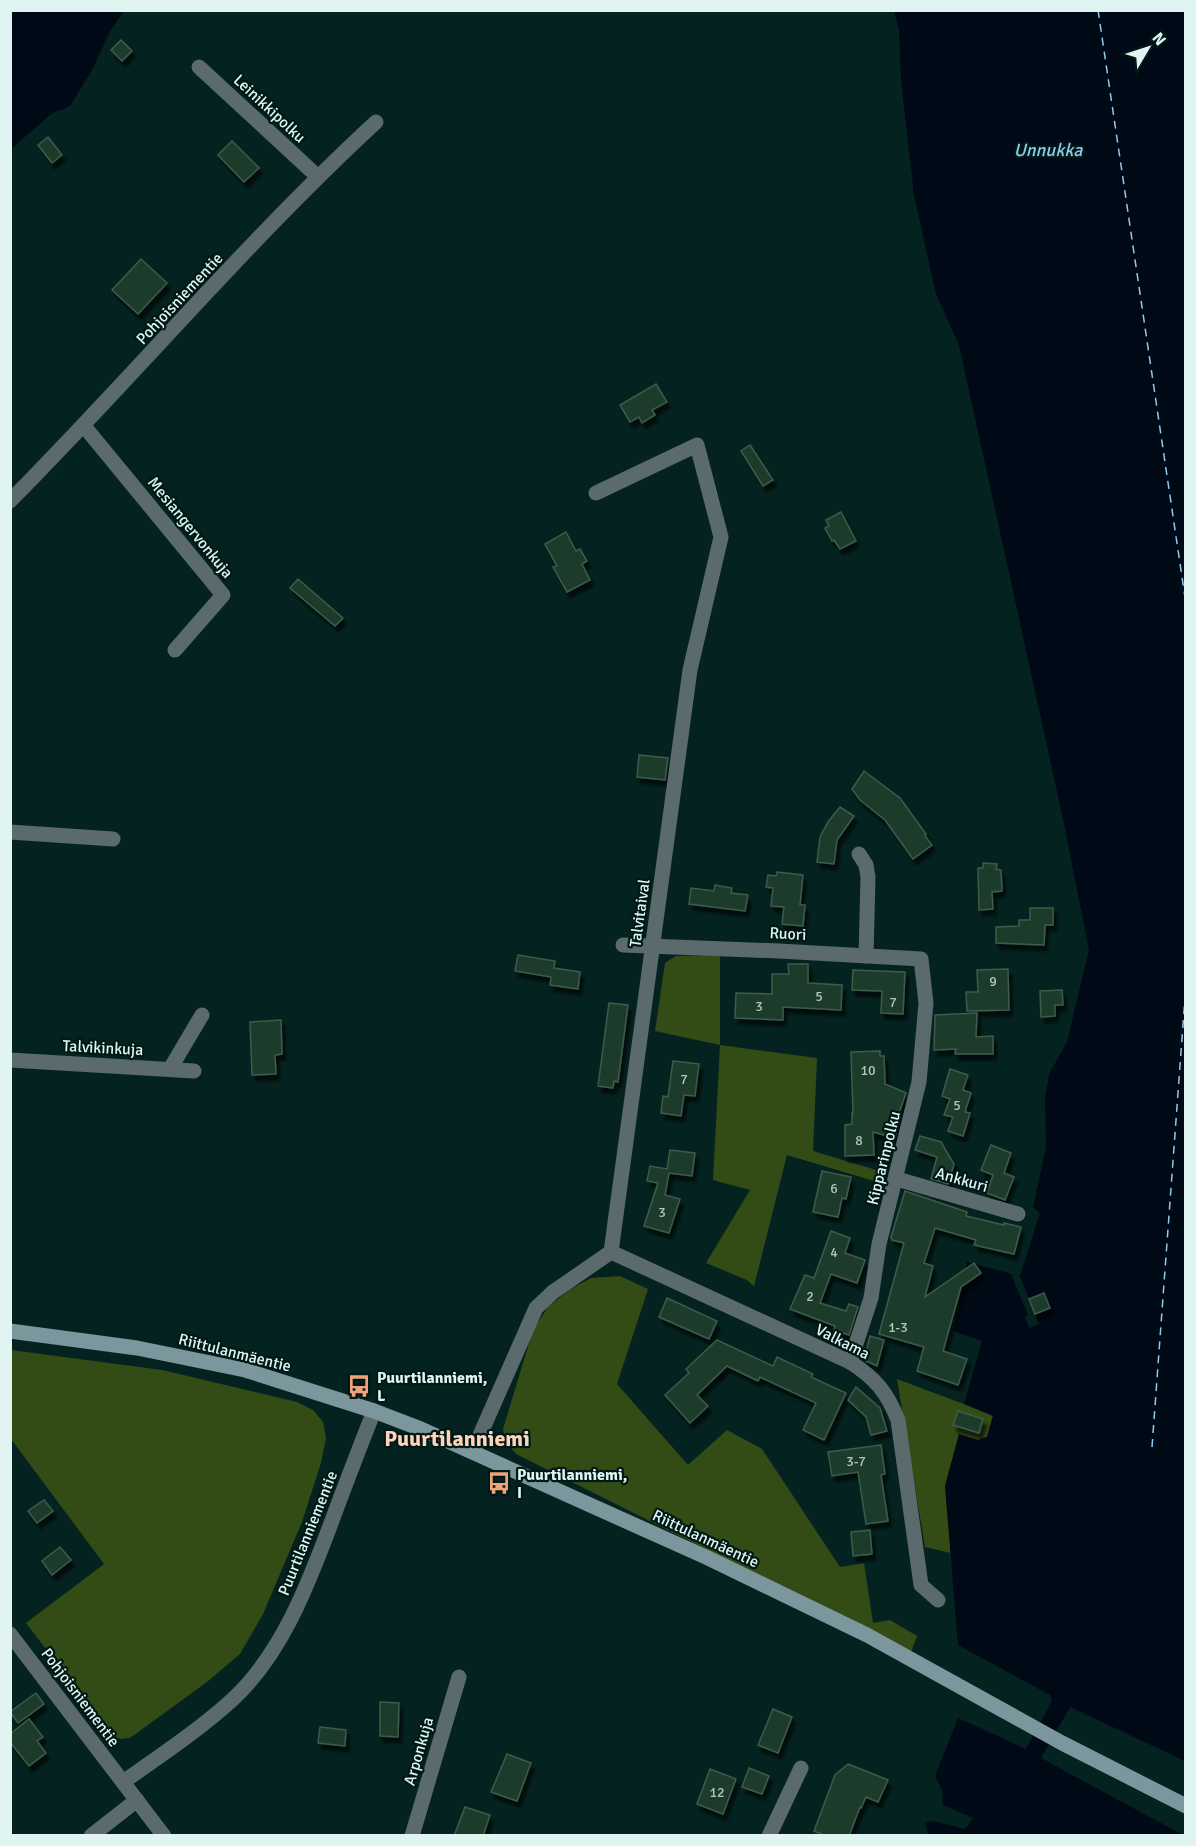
<svg xmlns="http://www.w3.org/2000/svg" width="1196" height="1846" font-family="Signika,sans-serif">
<style>
.green{fill:#334c15}
.water{fill:#000916}
.pier{fill:#042320}
.lines{fill:none;stroke-linecap:round;stroke-linejoin:round}
.ferry{stroke:#90caf1;stroke-width:1.5;stroke-dasharray:8 6;stroke-linecap:butt}
.building{fill:#1f3b2b;stroke:#3d5b49;stroke-width:1.5;filter:url(#shadow)}
.street{stroke:#5a6a6d;stroke-width:15}
.secondary{stroke:#7b969c;stroke-width:15}
.labels{text-anchor:middle;stroke-width:4.5;stroke-linejoin:round;paint-order:stroke}
.number-label{font-size:14px;fill:#b0c6c0}
.street-label{font-size:16px;fill:#e0f5f2;stroke:#001916}
.poi-label{font-size:16px;font-weight:bold;fill:#e0f5f2;stroke:#001916;text-anchor:start}
.water-label{font-size:18px;font-style:italic;fill:#90caf1;stroke:#001916}
.district-label{font-size:22px;font-weight:bold;fill:#ffd2ba;stroke:#001916}
</style>
<defs>
<filter id="shadow"><feDropShadow dx="3.5" dy="6" stdDeviation="1.5" flood-color="#0009"/></filter>
</defs>
<rect width="100%" height="100%" fill="#042320"/>
<g class="green">
<path d="M720 955V1045L817 1058 813 1151 886 1173 884 1184 787 1155 754 1286 747 1280 706 1263 750 1190 713 1180 720 1045 655 1031 665 963 676 956Z"/>
<path d="M620 1276 648 1289 617 1384 688 1465 727 1430 762 1449 840 1567 864 1563 873 1623 890 1620 917 1636 911 1652 516 1454C508 1445 505 1440 503 1429L533 1330 548 1307 569 1290 591 1278Z"/>
<path d="M11 1350 162 1370 297 1402 313 1410 323 1422 326 1438 321 1463 302 1522 263 1614 240 1654 207 1682 130 1738 120 1739 112 1735 26 1623 104 1564 11 1439Z"/>
<path d="M897 1379 993 1415 987 1437 978 1440 959 1435 945 1486 951 1553 925 1547Z"/>
</g>
<g class="water">
<path d="M11 10 124 11 110 31 92 70 70 106 51 114 11 149Z"/>
<path d="M894 11H1185V1761L1070 1707 1041 1758 1183 1835 929 1836 925 1823 933 1821 965 1829 973 1818 943 1805 942 1790 935 1776 958 1718 1026 1749 1052 1701 1050 1695 958 1645 945 1486 959 1434 978 1440 987 1437 993 1416 964 1404 982 1341 954 1331 967 1262 1020 1276 1040 1213 1033 1207 1046 1147 1045 1098 1049 1074 1067 1042 1089 950 1063 819 959 345 936 294 914 195 901 80 899 30Z"/>
</g>
<path class="pier" d="M1011 1274 1020 1276 1039 1324 1029 1328 1025 1317 1028 1315Z"/>
<g class="lines">
<g class="ferry">
<path d="M1098 10 1186 604"/>
<path d="M1152 1447 1186 984"/>
</g>
</g>
<g class="building">
<path d="M121 40 132 51 122 61 111 50Z"/>
<path d="M48 137 62 155 52 163 38 145Z"/>
<path d="M232 141 259 168 244 182 218 155Z"/>
<path d="M141 259 167 283 138 314 112 290Z"/>
<path d="M656 384 667 402 652 410 655 415 642 423 639 417 630 422 620 405Z"/>
<path d="M750 445 773 480 763 486 741 451Z"/>
<path d="M841 512 856 541 840 549 834 540 832 541 825 528 829 526 826 520Z"/>
<path d="M566 532 576 551 580 549 587 561 582 564 590 580 567 592 553 567 557 566 545 544Z"/>
<path d="M298 579 343 618 335 626 290 588Z"/>
<path d="M639 755 668 758 665 780 637 777Z"/>
<path d="M864 771 900 798 926 834 925 836 932 845 913 859 885 820 860 800 852 789Z"/>
<path d="M840 807 854 816 837 840 834 864 817 862 820 837 828 822Z"/>
<path d="M983 863 997 864 996 869 1001 870 1002 891 992 892 993 909 979 910 978 868H983Z"/>
<path d="M777 872 803 875 800 905H805L803 926 782 924 784 907 771 906 773 888 766 887 768 875 776 876Z"/>
<path d="M715 885 732 888 731 893 748 895 745 911 689 904 691 888 714 891Z"/>
<path d="M1030 908H1053V925H1045L1044 945 996 943V927L1019 926V920H1030Z"/>
<path d="M518 955 555 961 554 968 580 972 578 989 550 985 551 977 515 971Z"/>
<path d="M788 964H808V983L842 985 841 1010 783 1007V1020L735 1018 736 993 772 994V974H789Z"/>
<path d="M1008 969 1009 1010 967 1011 966 992H978L977 970Z"/>
<path d="M853 970 905 972 903 1014 881 1013 882 991 852 990Z"/>
<path d="M1062 990 1063 1005H1055V1016L1041 1017 1040 991Z"/>
<path d="M609 1003 628 1005 618 1082 614 1081 613 1088 598 1086Z"/>
<path d="M977 1013 976 1037 993 1036V1054H955L956 1049 934 1050 935 1015Z"/>
<path d="M281 1020 282 1054 275 1055 276 1074 252 1075 250 1022Z"/>
<path d="M880 1051V1056H884L885 1084 906 1093 898 1116H900L895 1138 873 1132 874 1155 845 1156V1125L852 1124V1113H853L851 1052Z"/>
<path d="M673 1061 699 1064 695 1096 684 1095 681 1116 661 1113 663 1096 668 1097Z"/>
<path d="M950 1069 968 1075 963 1090 971 1093 965 1112 970 1113 963 1136 948 1131 953 1117 944 1115 950 1099 942 1096Z"/>
<path d="M920 1136 941 1142 954 1164 948 1184 931 1179 937 1157 915 1150Z"/>
<path d="M991 1145 1011 1153 1004 1173 1014 1177 1005 1200 987 1193 993 1175 981 1170Z"/>
<path d="M670 1150 695 1153 692 1176 669 1173 665 1195 680 1199 669 1233 644 1226 658 1183 647 1181 650 1166 667 1169Z"/>
<path d="M822 1171 851 1177 846 1199 842 1198 838 1217 813 1212Z"/>
<path d="M905 1191 967 1212 966 1216 1004 1225V1223L1021 1227 1014 1254 974 1245 976 1240 935 1228 924 1263 933 1266 925 1297 974 1263 981 1273 961 1287 943 1351 967 1359 958 1385 917 1371 924 1347 879 1334 904 1243 892 1240 891 1237Z"/>
<path d="M831 1231 850 1238 845 1253 865 1260 857 1283 831 1274 820 1303 846 1311 849 1304 858 1307 849 1335 834 1330 835 1326 790 1309 805 1275 814 1278Z"/>
<path d="M1044 1293 1050 1308 1035 1314 1029 1299Z"/>
<path d="M667 1298 717 1321 709 1339 659 1317Z"/>
<path d="M870 1336 884 1340 877 1366 864 1360Z"/>
<path d="M717 1340 773 1366 777 1357 813 1374 811 1377 846 1393 824 1440 803 1430 816 1403 760 1377 758 1381 727 1366 697 1395 708 1406 690 1423 665 1395 689 1373 686 1369Z"/>
<path d="M856 1387 880 1408 887 1431 871 1435 866 1417 848 1400Z"/>
<path d="M958 1411 983 1419 979 1433 953 1425Z"/>
<path d="M881 1445 885 1474 881 1475 888 1521 866 1524 858 1472 832 1476 828 1452Z"/>
<path d="M44 1500 53 1511 37 1523 28 1511Z"/>
<path d="M870 1530 872 1554 853 1556 851 1532Z"/>
<path d="M60 1547 71 1560 52 1575 42 1561Z"/>
<path d="M36 1693 44 1704 18 1723 10 1712Z"/>
<path d="M380 1702 399 1703 398 1737 380 1736Z"/>
<path d="M773 1709 792 1717 778 1753 758 1745Z"/>
<path d="M29 1719 43 1737 37 1741 46 1753 29 1766 10 1742V1734Z"/>
<path d="M320 1727 346 1730 345 1746 318 1743Z"/>
<path d="M507 1754 531 1763 517 1801 491 1792Z"/>
<path d="M848 1764 888 1780 878 1802 866 1797 861 1808 860 1807 849 1836H826L814 1831 835 1775Z"/>
<path d="M749 1768 769 1776 762 1794 742 1787Z"/>
<path d="M710 1769 736 1779 723 1814 697 1804Z"/>
<path d="M465 1807 490 1815 483 1836H454Z"/>
</g>
<g class="lines">
<g class="street">
<path d="M199 67 317 176"/>
<path d="M84 426 223 595 175 650"/>
<path d="M10 501C134 376 247 241 376 122"/>
<path d="M10 832 113 839"/>
<path d="M859 854 866 865 868 877 866 956"/>
<path d="M623 945 779 951 921 959 926 1003 919 1082 879 1244 871 1298 850 1362"/>
<path d="M10 1060 194 1071"/>
<path d="M170 1069 202 1015"/>
<path d="M897 1179 1018 1214"/>
<path d="M611 1252 850 1362C875 1378 887 1392 898 1420L921 1585 938 1600"/>
<path d="M473 1451 536 1308 553 1292 611 1252 690 670 721 537 697 445 596 493"/>
<path d="M10 1634 164 1836"/>
<path d="M123 1782C160 1756 199 1730 232 1700 281 1655 307 1587 330 1526 344 1488 359 1449 374 1411"/>
<path d="M91 1836 137 1800"/>
<path d="M412 1836 459 1677"/>
<path d="M769 1836 801 1768"/>
</g>
<path class="secondary" d="M10 1331 137 1348 245 1370 374 1411 421 1429 708 1558 867 1635 1062 1743 1186 1806"/>
</g>
<defs>
<g id="bus-bare" transform="scale(1.8)"><path d="M-5-6H5V4H4V6H2V4H-2V6H-4V4H-5ZM-3.5-4V0h7V-4ZM-3.5 1.2v1.5H-2V1.2ZM2 1.2v1.5H3.5V1.2Z" fill="#f0a278" stroke="#001916" stroke-width="2.5" paint-order="stroke"/></g>
</defs>
<g fill-rule="evenodd">
<use href="#bus-bare" x="359" y="1386"/>
<use href="#bus-bare" x="499" y="1483"/>
</g>
<g class="labels">
<g class="number-label">
<text x="993" y="986">9</text>
<text x="819" y="1001">5</text>
<text x="893" y="1007">7</text>
<text x="759" y="1011">3</text>
<text x="868" y="1075">10</text>
<text x="684" y="1084">7</text>
<text x="957" y="1110">5</text>
<text x="859" y="1145">8</text>
<text x="834" y="1193">6</text>
<text x="662" y="1217">3</text>
<text x="834" y="1257">4</text>
<text x="810" y="1301">2</text>
<text x="898" y="1332">1-3</text>
<text x="856" y="1466">3-7</text>
<text x="717" y="1797">12</text>
</g>
<g class="street-label">
<text transform="translate(270 108) rotate(43)" y="6">Leinikkipolku</text>
<text transform="translate(179 298) rotate(-47)" y="6">Pohjoisniementie</text>
<text transform="translate(191 527) rotate(51)" y="6">Mesiangervonkuja</text>
<text transform="translate(639 913) rotate(-82)" y="6">Talvitaival</text>
<text transform="translate(788 933) rotate(3)" y="6">Ruori</text>
<text transform="translate(103 1047) rotate(3)" y="6">Talvikinkuja</text>
<text transform="translate(883 1158) rotate(-76)" y="6">Kipparinpolku</text>
<text transform="translate(962 1179) rotate(16)" y="6">Ankkuri</text>
<text transform="translate(843 1341) rotate(27)" y="6">Valkama</text>
<text transform="translate(235 1352) rotate(14)" y="6">Riittulanmäentie</text>
<text transform="translate(307 1533) rotate(-68)" y="6">Puurtilanniementie</text>
<text transform="translate(706 1538) rotate(25)" y="6">Riittulanmäentie</text>
<text transform="translate(81 1697) rotate(53)" y="6">Pohjoisniementie</text>
<text transform="translate(418 1751) rotate(-74)" y="6">Arponkuja</text>
</g>
<g class="poi-label">
<text x="377" y="1383">Puurtilanniemi,<tspan x="377" dy="18">L</tspan></text>
<text x="517" y="1480">Puurtilanniemi,<tspan x="517" dy="18">I</tspan></text>
</g>
<g class="water-label">
<text x="1048" y="156">Unnukka</text>
</g>
<g class="district-label">
<text x="457" y="1446">Puurtilanniemi</text>
</g>
</g>
<rect width="1196" height="1846" fill="none" stroke="#e0f5f2" stroke-width="24"/>
<g transform="translate(1148 48) rotate(51)" stroke="#001916" stroke-width="4.5" paint-order="stroke">
<path d="M0-4.5L10 22L0 15L-10 22Z" fill="#e0f5f2"/>
<text y="-9" font-size="16" font-weight="bold" text-anchor="middle" fill="#e0f5f2">N</text>
</g>
</svg>
